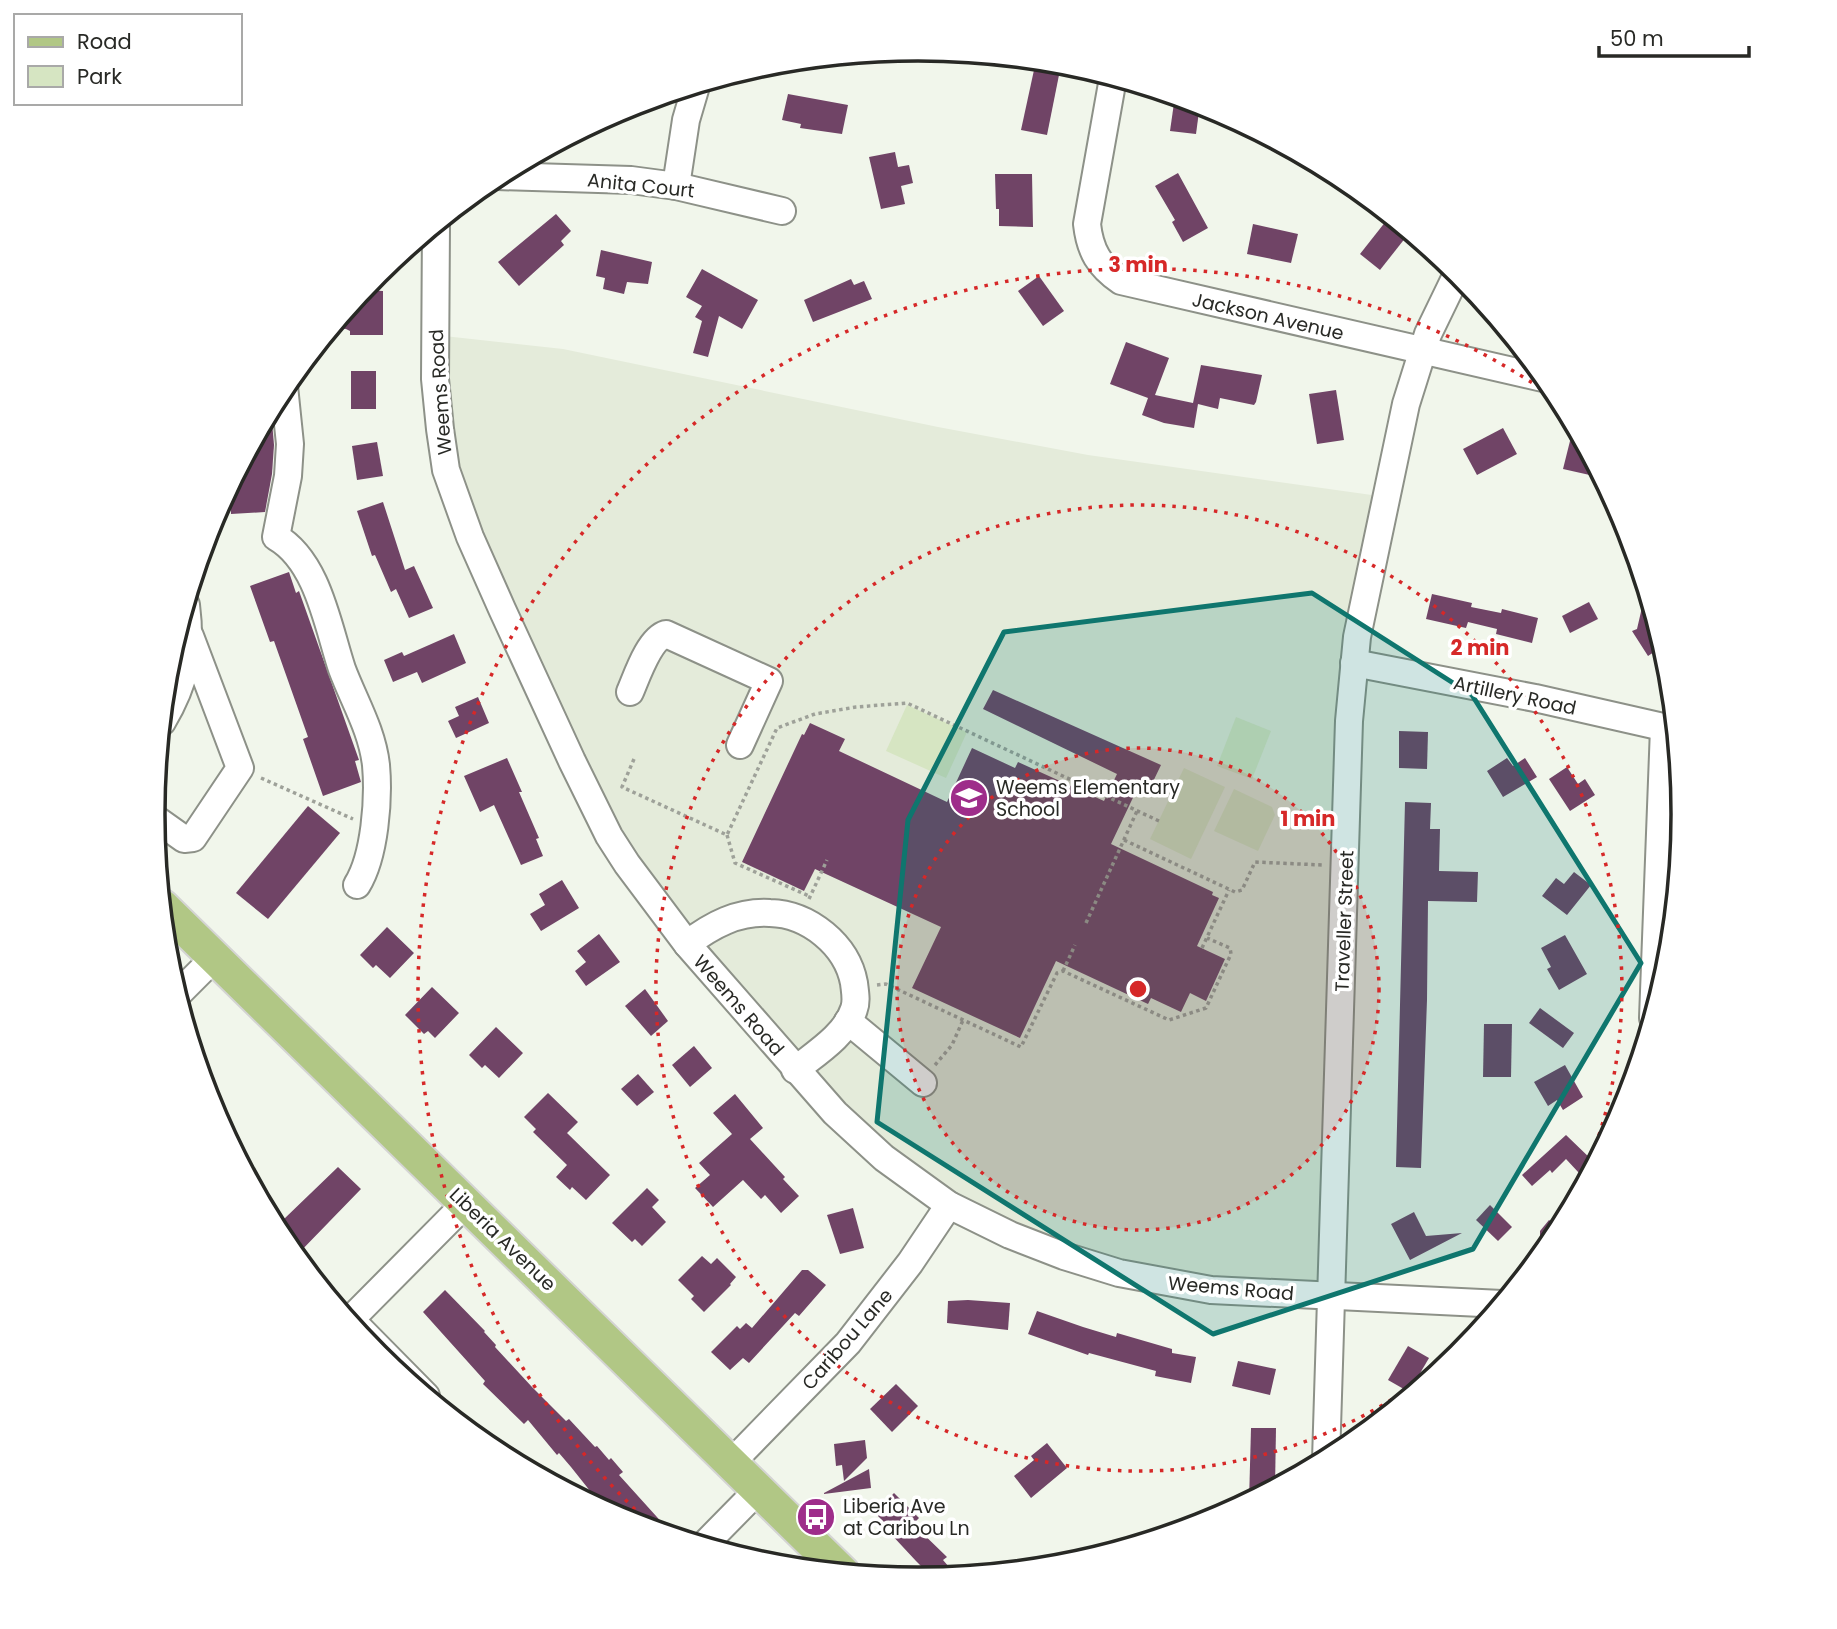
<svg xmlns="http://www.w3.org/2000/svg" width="1837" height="1629" font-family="Poppins,sans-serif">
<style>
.built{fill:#e4ebda}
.green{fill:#d6e5c2}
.building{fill:#704466}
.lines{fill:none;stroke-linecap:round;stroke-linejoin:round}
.minor-casing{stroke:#8d9188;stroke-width:30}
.major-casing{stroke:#d4d4d3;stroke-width:37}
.path{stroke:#9ea199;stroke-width:3.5;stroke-dasharray:3.5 3.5;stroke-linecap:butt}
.minor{stroke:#fff;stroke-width:26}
.major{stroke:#b1c785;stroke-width:33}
.marked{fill:#0f766e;fill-opacity:0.2;stroke:#0f766e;stroke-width:5;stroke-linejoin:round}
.ring{fill:none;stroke:#d62828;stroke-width:3.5;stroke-dasharray:3.5 7}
.labels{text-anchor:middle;stroke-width:7;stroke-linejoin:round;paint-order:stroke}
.street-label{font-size:19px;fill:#282925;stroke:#fff}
.poi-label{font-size:19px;fill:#282925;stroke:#fff;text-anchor:start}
.rim{fill:none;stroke:#282925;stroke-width:3.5}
.centre{fill:#d62828;stroke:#fff;stroke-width:3.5}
.ring-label{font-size:21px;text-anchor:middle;font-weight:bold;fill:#d62828;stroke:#fff;stroke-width:7;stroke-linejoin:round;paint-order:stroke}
</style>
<rect width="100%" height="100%" fill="#f1f6eb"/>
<path class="built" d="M435 335 563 349 938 427 1088 455 1386 497 1357 637 1331 1296 1064 1256 884 1158 645 889 470 537Z"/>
<g class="green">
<path d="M907 705 967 732 946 778 886 751Z"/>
<path d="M1236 717 1271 731 1252 779 1217 766Z"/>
<path d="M1184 768 1225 787 1191 859 1150 839Z"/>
<path d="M1234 789 1272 807 1275 815 1258 851 1214 831Z"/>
</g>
<g class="building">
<path d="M1034 70 1059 75 1047 135 1021 130Z"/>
<path d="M788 94 848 105 842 134 800 128 801 124 782 120Z"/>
<path d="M1175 96 1200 104 1196 134 1170 131Z"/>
<path d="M895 152 898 167 909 165 913 183 901 186 905 204 881 209 869 157Z"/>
<path d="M1178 173 1208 228 1183 242 1172 222 1175 220 1155 186Z"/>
<path d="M995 174H1032L1033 227 999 226V209H996Z"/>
<path d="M556 214 571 231 561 241 564 245 519 286 498 262Z"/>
<path d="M1390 216 1410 232 1380 270 1360 254Z"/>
<path d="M1253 224 1298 234 1291 263 1247 254Z"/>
<path d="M601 250 652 262 648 284 627 282 624 294 603 289 605 278 596 276Z"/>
<path d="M702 269 758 300 742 329 719 316 708 357 693 353 702 321 695 317 702 306 686 297Z"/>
<path d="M1039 276 1064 311 1043 326 1018 291Z"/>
<path d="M851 279 854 285 864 281 872 299 813 322 804 300Z"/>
<path d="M363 290 383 291V335H350V331L346 329 332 328Z"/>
<path d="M1126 342 1169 358 1155 395 1193 403 1201 365 1262 375 1256 402 1254 405 1220 398 1218 409 1198 404 1194 428 1164 423 1142 415 1148 398 1110 384Z"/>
<rect x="351" y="371" width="25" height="38"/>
<path d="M1336 390 1344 440 1317 444 1309 394Z"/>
<path d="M271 410 274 445 272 474 265 512 231 514 230 486Z"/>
<path d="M1503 428 1517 454 1477 475 1463 449Z"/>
<path d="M1570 441 1585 445 1603 478 1563 469Z"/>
<path d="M377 442 383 476 357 480 352 446Z"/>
<path d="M383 502 405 570 414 566 433 608 409 618 396 589 391 592 375 555 372 556 357 511Z"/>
<path d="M289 572 296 593 299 591 359 760 355 761 361 782 323 796 303 739 308 737 274 641 270 642 250 586Z"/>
<path d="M1646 590 1663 646 1648 656 1632 631 1637 629Z"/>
<path d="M1432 594 1472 603 1471 607 1501 613 1502 609 1538 618 1532 643 1496 634 1497 629 1468 622 1466 628 1426 619Z"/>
<path d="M1589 602 1598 619 1570 633 1562 616Z"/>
<path d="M454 634 466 663 422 683 417 672 393 682 384 660 402 652 404 656Z"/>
<path d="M993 690 1161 765 1149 790 1139 785 1111 844 1213 892 1212 895 1219 898 1197 946 1225 959 1206 1001 1190 993 1181 1012 1151 998 1148 1004 1056 961 1020 1038 912 988 941 927 815 869 804 891 742 862 802 734 804 735 810 723 845 739 839 751 947 802 972 748 1015 768 1018 762 1104 801 1117 774 983 709Z"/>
<path d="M478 697 489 723 456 738 448 721 459 716 455 707Z"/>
<path d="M1399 731 1428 732 1427 769 1399 768Z"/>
<path d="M507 758 522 792H519L539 838 536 839 543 856 521 865 494 805 480 812 464 776Z"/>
<path d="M1507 758 1513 766 1525 758 1537 777 1503 797 1487 771Z"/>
<path d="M1567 767 1578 784 1585 779 1595 795 1570 811 1549 779Z"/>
<path d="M1405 802 1431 803 1430 829H1440L1439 871 1478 872 1477 902 1428 901 1427 1000 1421 1168 1396 1167Z"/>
<path d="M308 806 340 833 268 919 236 893Z"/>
<path d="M1574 872 1591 885 1567 915 1542 896 1556 878 1564 884Z"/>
<path d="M562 880 579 908 541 931 530 914 545 905 539 894Z"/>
<path d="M387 927 414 953 390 978 376 965 373 968 360 955Z"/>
<path d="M599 934 620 962 586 986 575 971 586 962 577 951Z"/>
<path d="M1565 935 1587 974 1559 990 1547 969 1551 967 1541 948Z"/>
<path d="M432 987 459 1013 435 1038 428 1031 424 1034 405 1015Z"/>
<path d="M645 989 668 1021 651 1036 625 1006Z"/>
<path d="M1540 1008 1574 1033 1563 1048 1529 1023Z"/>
<path d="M1484 1024H1512L1511 1077H1483Z"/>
<path d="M496 1027 523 1053 499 1078 485 1065 482 1068 469 1055Z"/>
<path d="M694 1046 712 1068 690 1087 672 1065Z"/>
<path d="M1565 1065 1583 1097 1563 1110 1557 1100 1548 1106 1534 1082Z"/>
<path d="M638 1074 654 1092 637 1106 621 1089Z"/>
<path d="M548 1093 578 1122 567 1133 610 1175 586 1200 572 1187 570 1190 556 1177 567 1165 533 1132 536 1129 524 1117Z"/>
<path d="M735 1094 763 1128 750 1139 785 1177 783 1179 799 1196 781 1213 765 1195 761 1199 743 1180 713 1207 695 1188 710 1175 699 1163 732 1134 713 1113Z"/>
<path d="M1566 1135 1593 1161 1579 1173 1566 1159 1552 1173 1550 1170 1532 1186 1522 1175Z"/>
<path d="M338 1167 361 1189 296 1256 277 1230 286 1221 284 1219Z"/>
<path d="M647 1188 659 1200 652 1207 666 1222 642 1246 635 1239 632 1242 612 1223Z"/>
<path d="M1490 1205 1512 1227 1498 1241 1476 1220Z"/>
<path d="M853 1208 864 1248 840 1254 827 1215Z"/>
<path d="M1414 1212 1426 1236 1462 1233 1410 1260 1391 1224Z"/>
<path d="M1549 1220 1561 1229 1540 1257V1231Z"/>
<path d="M702 1256 711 1264 717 1258 736 1277 730 1284 731 1285 704 1312 691 1299 694 1296 678 1280Z"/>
<path d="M802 1270H808L826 1285 799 1316 795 1313 749 1363 743 1358 730 1370 711 1352 737 1326 740 1329 746 1323 752 1328Z"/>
<path d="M445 1290 485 1331 484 1332 496 1345 495 1347 532 1387 566 1421 569 1419 595 1447 597 1446 609 1460 611 1458 623 1472 619 1475 675 1537 625 1522 606 1511 571 1467 559 1453 557 1455 528 1420 524 1424 483 1384 485 1381 423 1312Z"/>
<path d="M968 1300 1010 1303 1008 1330 947 1323 948 1301Z"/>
<path d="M1037 1311 1083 1327 1116 1337 1117 1333 1172 1349V1353L1196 1357 1191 1383 1155 1376 1156 1371 1089 1353 1088 1355 1028 1334Z"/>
<path d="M1408 1346 1429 1358 1409 1392 1388 1380Z"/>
<path d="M1238 1361 1276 1369 1270 1395 1232 1386Z"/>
<path d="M896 1384 918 1406 892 1432 870 1409Z"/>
<path d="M1251 1428H1276L1275 1488 1249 1502Z"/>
<path d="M865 1440 867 1458 844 1481 842 1465 836 1466 834 1444Z"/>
<path d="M1047 1443 1067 1468 1031 1498 1014 1476 1034 1460 1031 1456Z"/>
<path d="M869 1469 871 1488 824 1494V1493Z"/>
<path d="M894 1493 919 1518 913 1524 947 1557 943 1560 949 1567 938 1578H933L916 1561 889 1532 892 1530 875 1513Z"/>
</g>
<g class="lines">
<g class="minor-casing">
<g id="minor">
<path d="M1113 78 1087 224C1090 251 1099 266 1121 281L1547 379"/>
<path d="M497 176 631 180 676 186 782 211"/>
<path d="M676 186 686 120 696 86"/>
<path d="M436 225 435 379 440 429 446 470 470 537 502 609 572 761 609 836 627 864 687 944 835 1113 884 1158 949 1205 1010 1235 1064 1256 1119 1273 1211 1290 1502 1304"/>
<path d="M284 386 290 444 288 476 276 537C318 561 328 627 342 669 354 701 372 730 376 765 379 799 375 856 357 885"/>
<path d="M1354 663 1535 698 1676 730"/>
<path d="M630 692C637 676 649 639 666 634L769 681 740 745"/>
<path d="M162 722C186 682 192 651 186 605"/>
<path d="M153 817 184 839 193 838 240 768 190 636"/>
<path d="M687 944C712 925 738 911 770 913 809 914 847 945 854 983 855 992 857 1001 854 1009 846 1035 815 1054 795 1070"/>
<path d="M177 995 215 957"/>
<path d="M1653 1018 1664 728"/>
<path d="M848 1021 923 1083"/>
<path d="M350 1319 426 1396"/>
<path d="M349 1321 466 1203"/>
<path d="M1326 1460 1349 721 1357 637 1406 404 1428 334 1458 272"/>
<path d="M731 1463 848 1343 910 1263 949 1205"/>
<path d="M704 1545 758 1490"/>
</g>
</g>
<g class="major-casing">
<path id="major" d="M162 906 843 1573"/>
</g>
<g class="path">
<path d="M634 759 622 787 727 835 777 728 815 714 856 707 907 703 1159 821"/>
<path d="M261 778 353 819"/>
<path d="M727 835 735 863 809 896"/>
<path d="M1124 840 1235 892 1242 890 1255 862 1322 865"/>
<path d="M809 899 827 860"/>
<path d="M1086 923 1137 811"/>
<path d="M1202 948 1229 890"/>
<path d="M1063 971 1075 945"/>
<path d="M877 985 886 984 1021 1047 1057 973 1063 971 1169 1020 1206 1008 1231 954 1230 948 1207 938"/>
<path d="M935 1065 952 1045 963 1020"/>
</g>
<use href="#minor" class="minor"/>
<use href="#major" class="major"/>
</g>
<path class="marked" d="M1312 593 1472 695 1641 963 1473 1249 1213 1334 877 1122 908 820 1004 632Z"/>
<circle cx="1138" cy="989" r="241" fill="#d62828" fill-opacity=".12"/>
<g class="ring">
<circle cx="1138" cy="989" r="241"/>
<path d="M1482 1328A483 483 0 1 1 1536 1263"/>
<path d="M658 1531A724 724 0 0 1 1558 400"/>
</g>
<defs>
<g id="school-disc" transform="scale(2.0125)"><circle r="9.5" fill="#9e2d8a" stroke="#fff"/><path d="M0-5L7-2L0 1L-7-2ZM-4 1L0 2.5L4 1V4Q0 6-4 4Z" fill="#fff"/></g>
<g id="bus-disc" transform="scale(2.0125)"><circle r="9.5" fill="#9e2d8a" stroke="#fff"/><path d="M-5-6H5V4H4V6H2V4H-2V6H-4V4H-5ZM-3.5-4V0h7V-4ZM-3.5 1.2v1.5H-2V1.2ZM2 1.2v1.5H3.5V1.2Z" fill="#fff"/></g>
</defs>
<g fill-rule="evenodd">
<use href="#school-disc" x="969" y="798"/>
<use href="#bus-disc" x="816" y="1517"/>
</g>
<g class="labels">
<g class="street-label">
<text transform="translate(641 185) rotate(6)" y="7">Anita Court</text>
<text transform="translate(1268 316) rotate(13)" y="7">Jackson Avenue</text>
<text transform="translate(440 392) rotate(-94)" y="7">Weems Road</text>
<text transform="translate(1515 695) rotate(12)" y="7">Artillery Road</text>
<text transform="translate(1344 921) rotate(-88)" y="7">Traveller Street</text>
<text transform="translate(739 1005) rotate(49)" y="7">Weems Road</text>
<text transform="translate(503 1239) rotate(44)" y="7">Liberia Avenue</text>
<text transform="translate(1231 1288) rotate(5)" y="7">Weems Road</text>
<text transform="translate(847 1339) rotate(-49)" y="7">Caribou Lane</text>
</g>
<g class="poi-label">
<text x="996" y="794">Weems Elementary<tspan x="996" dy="22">School</tspan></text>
<text x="843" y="1513">Liberia Ave<tspan x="843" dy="22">at Caribou Ln</tspan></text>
</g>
</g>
<path d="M0 0H1837V1629H0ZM165 814a753 753 0 1 1 1506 0a753 753 0 1 1-1506 0Z" fill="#fff" fill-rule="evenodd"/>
<path class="rim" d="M165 814a753 753 0 1 1 1506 0a753 753 0 1 1-1506 0Z"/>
<circle cx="1138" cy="989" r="10" class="centre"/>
<g class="ring-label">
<text x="1138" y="272">3 min</text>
<text x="1480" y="655">2 min</text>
<text x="1308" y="826">1 min</text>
</g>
<rect x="14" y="14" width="228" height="91" fill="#ffffff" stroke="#a9a9a8" stroke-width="2"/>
<rect x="28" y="37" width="35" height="10" fill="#b1c785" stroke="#a9a9a8" stroke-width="2"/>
<text x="77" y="49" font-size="21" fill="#282925">Road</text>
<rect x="28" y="66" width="35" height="21" fill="#d6e5c2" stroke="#a9a9a8" stroke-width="2"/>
<text x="77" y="84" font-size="21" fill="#282925">Park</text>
<path d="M1599 46v10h150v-10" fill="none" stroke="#282925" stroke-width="3.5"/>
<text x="1610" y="46" font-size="21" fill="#282925" stroke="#ffffff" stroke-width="5" paint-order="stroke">50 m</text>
</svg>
